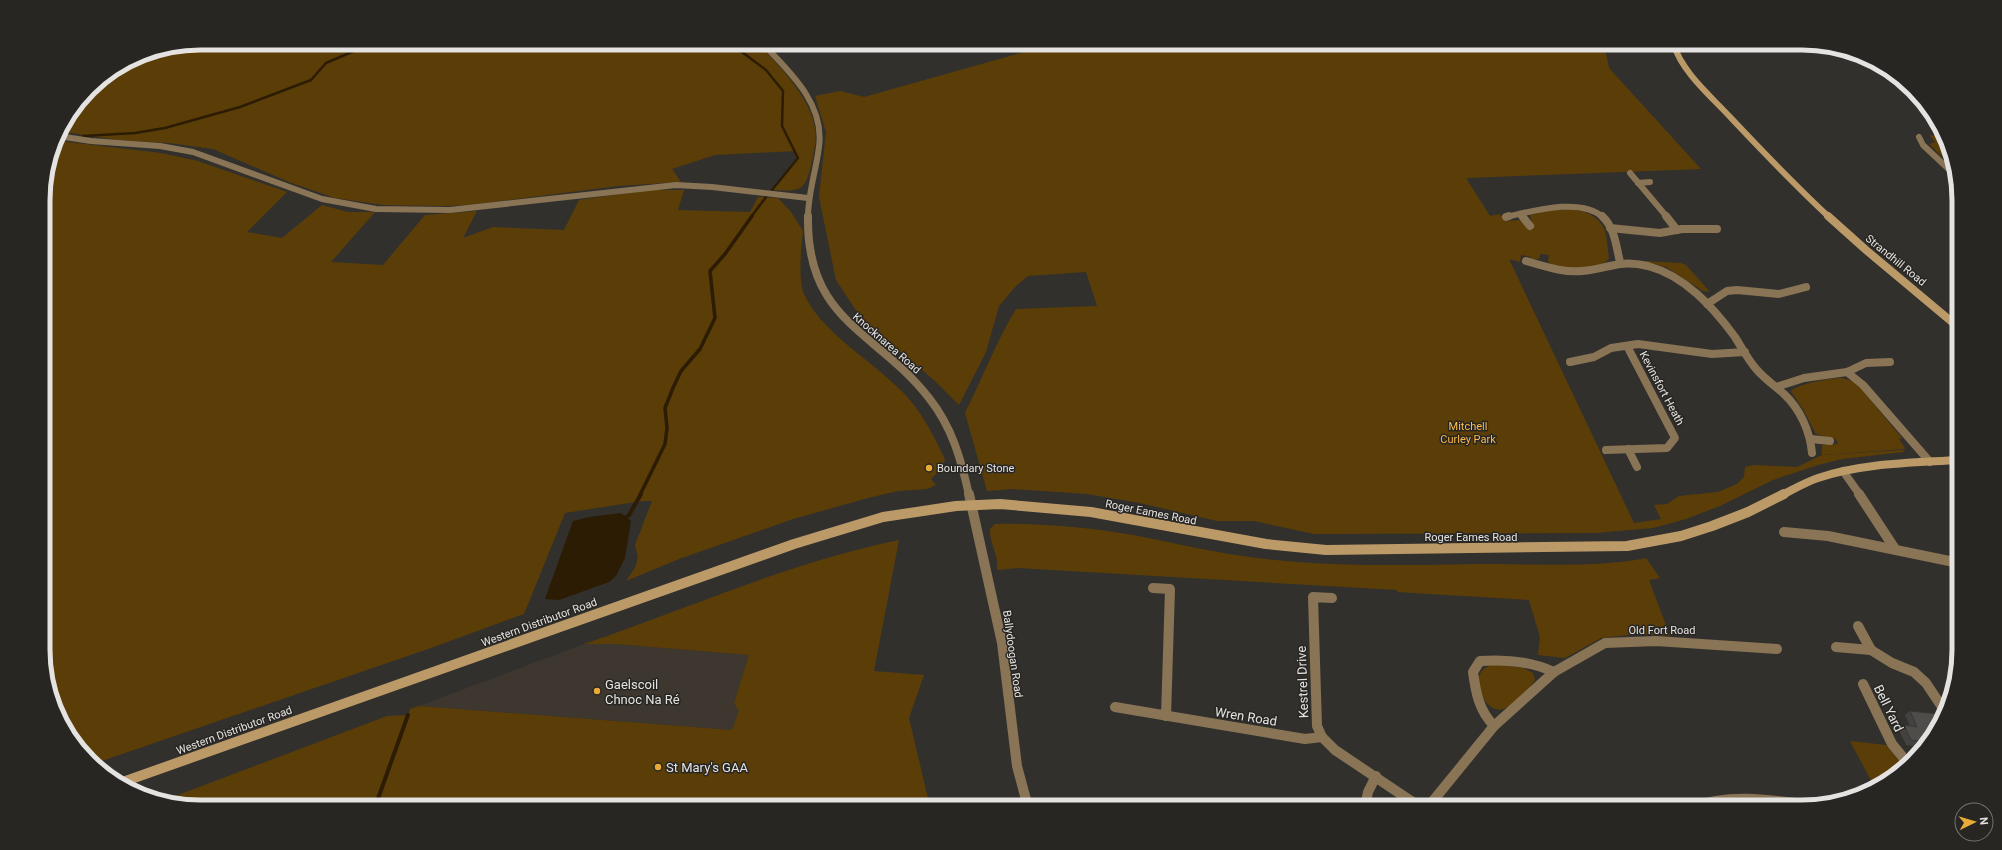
<svg xmlns="http://www.w3.org/2000/svg" width="2002" height="850" font-family="Roboto,sans-serif">
<style>
.built{fill:#3d372f}
.green{fill:#5b3e07}
.water{fill:#2b1c03}
.lines{fill:none;stroke-linecap:round;stroke-linejoin:round}
.stream-far2{stroke:#2b1c03;stroke-width:2.5}
.stream-far1{stroke:#2b1c03;stroke-width:3.5}
.stream{stroke:#2b1c03;stroke-width:4}
.minor-far2{stroke:#897455;stroke-width:6}
.minor-far1{stroke:#897455;stroke-width:8}
.minor{stroke:#897455;stroke-width:10}
.tertiary-far2{stroke:#897455;stroke-width:6}
.tertiary-far1{stroke:#897455;stroke-width:8}
.tertiary{stroke:#897455;stroke-width:10}
.secondary-far2{stroke:#bb9a68;stroke-width:6}
.secondary-far1{stroke:#bb9a68;stroke-width:8}
.secondary{stroke:#bb9a68;stroke-width:10}
.wall{fill:#444240}
.building{fill:#4f4d4a;stroke:#373634}
.poi-dot{fill:#eaaa38;stroke:#282623;stroke-width:1.5}
.labels{text-anchor:middle;stroke-width:3;stroke-linejoin:round;paint-order:stroke}
.street-label{font-size:11px;fill:#e5e3e1;stroke:#282623}
.park-label{font-size:11px;fill:#fab94b;stroke:#282623}
.poi-label{font-size:11px;fill:#e5e3e1;stroke:#282623;text-anchor:start}
.near-street-label{font-size:13px;fill:#e5e3e1;stroke:#282623}
.near-poi-label{font-size:13px;fill:#e5e3e1;stroke:#282623;text-anchor:start}
.rim{fill:none;stroke:#e5e3e1;stroke-width:5}
</style>
<rect width="100%" height="100%" fill="#32302d"/>
<path class="built" d="M584 644H615L750 655 734 702 739 711 732 730 419 706Z"/>
<g class="green">
<path d="M200 43H756C777 62 811 99 815 128 817 141 814 153 811 165 805 193 798 191 772 190L798 158 795 151 715 155 672 169 681 182 618 186 469 205 441 206 384 205 335 198 289 182 213 149 169 143 117 140 59 131 96 82 140 55Z"/>
<path d="M1056 43H1599L1606 53 1609 68 1701 169 1466 178 1490 216 1499 214 1508 221 1519 220 1533 226 1530 215C1551 209 1588 203 1602 225 1608 234 1607 247 1609 258 1601 271 1569 268 1554 268L1548 261 1549 255 1540 254 1539 259H1533L1528 256 1521 255 1520 262 1509 259 1634 523 1661 519 1654 505 1667 504 1679 496 1718 492 1737 484 1744 477 1745 467 1754 465 1797 467 1822 455 1903 450 1904 452 1842 459 1818 465 1773 480 1720 506 1686 519 1653 528 1595 533 1314 534 1254 521H1217L1140 503 1087 494 1013 489 987 491 965 413C982 379 996 342 1016 309L1097 306 1086 272 1028 276 1016 286 999 306 986 352 959 405 934 380 863 321 836 280 819 197 826 132 815 96 840 91 864 97Z"/>
<path d="M1929 135C1951 137 1950 151 1955 169L1929 144 1935 142Z"/>
<path d="M59 141 161 153 198 161 287 192 247 232 282 238 322 205 348 212H375L331 262 383 265 425 215 477 211 463 238 493 227 564 230 579 200 649 190H684L678 210 750 212 758 197 778 198 791 212 803 231C801 246 798 281 804 294 821 331 866 357 894 384 920 407 930 429 945 459L942 468 931 479 936 485 927 489 898 491 868 498 793 519 679 559 626 581 635 568 638 557 635 545 652 501H642L565 513 524 614 431 648 93 764 76 746 55 710 44 671 43 190 56 142Z"/>
<path d="M1642 261 1681 263 1686 265 1710 292 1703 291 1666 267Z"/>
<path d="M1842 378 1852 381 1858 385 1902 438 1899 439 1905 448V449L1822 455V445L1838 444 1836 439 1816 434 1803 409 1791 391C1797 384 1832 378 1842 378Z"/>
<path d="M995 524C1041 523 1088 527 1133 535 1170 542 1206 551 1243 556 1326 568 1405 565 1489 564 1541 564 1595 568 1646 558L1660 578 1649 580 1670 636 1637 634 1601 638 1565 658 1538 655 1540 637 1529 600 1397 592V590L1018 568 997 570C999 554 989 543 990 529Z"/>
<path d="M899 540 874 671 924 675 909 718 930 807H200L165 800 387 716 408 715 410 709 419 706 732 730 739 711 734 703 749 655 615 644H584C689 608 791 562 899 540Z"/>
<path d="M1495 664 1523 668 1533 673 1535 680C1529 688 1513 707 1503 709 1485 714 1470 680 1484 669 1486 667 1492 665 1495 664Z"/>
<path d="M1850 741 1886 745 1904 767 1889 780 1875 788Z"/>
</g>
<path class="water" d="M621 513 631 521 625 558 616 576 609 582 559 600 545 599 573 521 589 517Z"/>
<g class="lines">
<g class="stream-far2">
<path d="M730 43 766 70 783 91 782 126 798 158 772 190"/>
<path d="M83 136 135 133 165 128 240 107 311 80 326 63 361 48 368 43"/>
<path d="M56 144 61 142"/>
<path d="M751 217 766 197"/>
</g>
<path class="stream-far1" d="M640 495 665 444 667 428 665 408 673 388 681 371 700 349 715 318 710 271 725 254 752 216"/>
<g class="stream">
<path d="M624 519 629 515 641 494"/>
<path d="M375 807 408 715"/>
</g>
<g class="minor-far2">
<path d="M1919 137 1923 145 1957 177"/>
<path d="M1630 173 1667 217"/>
<path d="M1638 183 1650 182"/>
<path d="M1520 214 1523 217"/>
<path d="M1506 217C1533 211 1580 197 1603 217"/>
</g>
<g class="minor-far1">
<path d="M1522 216 1530 226"/>
<path d="M1602 216C1615 228 1616 246 1620 262"/>
<path d="M1666 216 1677 230"/>
<path d="M1506 217 1509 216"/>
<path d="M1610 228 1660 233 1682 229H1717"/>
<path d="M1526 261C1544 266 1563 273 1582 271 1609 269 1617 259 1648 266 1685 276 1713 307 1735 337 1742 348 1748 360 1757 370 1765 379 1775 386 1784 394 1800 409 1810 431 1812 453"/>
<path d="M1707 304 1727 291 1737 290 1779 294 1806 287"/>
<path d="M1570 362 1594 357 1611 348 1638 344 1712 354 1745 352"/>
<path d="M1847 372 1863 385 1930 462"/>
<path d="M1776 387 1804 378 1847 372 1866 363 1890 362"/>
<path d="M1811 439 1830 441"/>
<path d="M1628 449 1637 467"/>
<path d="M1606 450 1667 448 1675 438 1627 346"/>
<path d="M1843 471 1860 495"/>
</g>
<g class="minor">
<path d="M1859 494 1895 549"/>
<path d="M1784 532 1828 536 1959 563"/>
<path d="M1153 588 1170 589 1166 716"/>
<path d="M1332 598 1313 597 1317 726 1322 737 1335 750 1420 807"/>
<path d="M1858 626 1871 650"/>
<path d="M1836 647 1871 650 1892 663 1914 672 1926 683 1946 713"/>
<path d="M1863 684 1892 744 1906 761"/>
<path d="M1115 707 1305 739 1322 737"/>
<path d="M1494 726C1479 710 1476 694 1473 672L1480 661C1506 659 1530 661 1554 672"/>
<path d="M1365 807 1368 792 1376 776"/>
<path d="M1428 807 1494 726 1554 672 1605 643 1656 641 1777 649"/>
<path d="M1693 807C1731 792 1777 801 1817 806"/>
</g>
<g class="tertiary-far2">
<path d="M762 43C790 72 825 104 819 147 816 171 808 193 808 217"/>
<path d="M58 136 91 141 160 146 193 152 322 199 376 209 450 210 676 185 712 187 808 198"/>
</g>
<path class="tertiary-far1" d="M808 216C806 322 876 330 929 398 952 427 961 459 969 495"/>
<path class="tertiary" d="M969 494 1002 643 1017 766 1028 807"/>
<path class="secondary-far2" d="M1673 43C1683 74 1711 96 1732 119 1764 153 1796 186 1829 217"/>
<g class="secondary-far1">
<path d="M1828 216 1866 250 1958 327"/>
<path d="M1782 495C1794 489 1806 482 1818 478 1863 463 1911 463 1958 460"/>
</g>
<path class="secondary" d="M120 783 794 544 883 517 956 506 1000 504 1091 512 1266 544 1326 550 1627 546 1681 536 1712 526 1748 512 1784 494"/>
</g>
<path class="wall" d="M1910 711 1941 720 1925 747 1906 745 1899 730 1904 725 1910 726 1905 715Z"/>
<path class="building" d="M1910 711 1938 714 1941 720 1928 742 1911 740 1904 725 1917 727Z"/>
<g class="poi-dot">
<circle cx="929" cy="468" r="4"/>
<circle cx="597" cy="691" r="4"/>
<circle cx="658" cy="767" r="4"/>
</g>
<g class="labels">
<g class="street-label">
<text transform="translate(1896 260) rotate(39)" y="4">Strandhill Road</text>
<text transform="translate(887 343) rotate(41)" y="4">Knocknarea Road</text>
<text transform="translate(1662 388) rotate(62)" y="4">Kevinsfort Heath</text>
<text transform="translate(1151 512) rotate(11)" y="4">Roger Eames Road</text>
<text x="1471" y="541">Roger Eames Road</text>
<text transform="translate(539 622) rotate(-20)" y="4">Western Distributor Road</text>
<text x="1662" y="634">Old Fort Road</text>
<text transform="translate(1013 654) rotate(82)" y="4">Ballydoogan Road</text>
<text transform="translate(234 730) rotate(-20)" y="4">Western Distributor Road</text>
</g>
<g class="park-label">
<text x="1468" y="430">Mitchell<tspan x="1468" dy="13">Curley Park</tspan></text>
</g>
<g class="poi-label">
<text x="937" y="472">Boundary Stone</text>
</g>
<g class="near-street-label">
<text transform="translate(1302 682) rotate(-92)" y="5">Kestrel Drive</text>
<text transform="translate(1889 708) rotate(64)" y="5">Bell Yard</text>
<text transform="translate(1246 716) rotate(9)" y="5">Wren Road</text>
</g>
<g class="near-poi-label">
<text x="605" y="689">Gaelscoil<tspan x="605" dy="15">Chnoc Na Ré</tspan></text>
<text x="666" y="772">St Mary's GAA</text>
</g>
</g>
<path d="M0 0H2002V850H0ZM200 50H1802A150 150 0 0 1 1952 200V650A150 150 0 0 1 1802 800H200A150 150 0 0 1 50 650V200A150 150 0 0 1 200 50Z" fill="#282623" fill-rule="evenodd"/>
<path class="rim" d="M200 50H1802A150 150 0 0 1 1952 200V650A150 150 0 0 1 1802 800H200A150 150 0 0 1 50 650V200A150 150 0 0 1 200 50Z"/>
<g transform="translate(1974 822) rotate(85)"><circle r="19" fill="#282623" stroke="#74726f"/>
<path d="M0-3L7 15L0 10L-7 15Z" fill="#eaaa38"/>
<text y="-6" font-size="11" font-weight="bold" text-anchor="middle" fill="#e5e3e1">N</text>
</g>
</svg>
